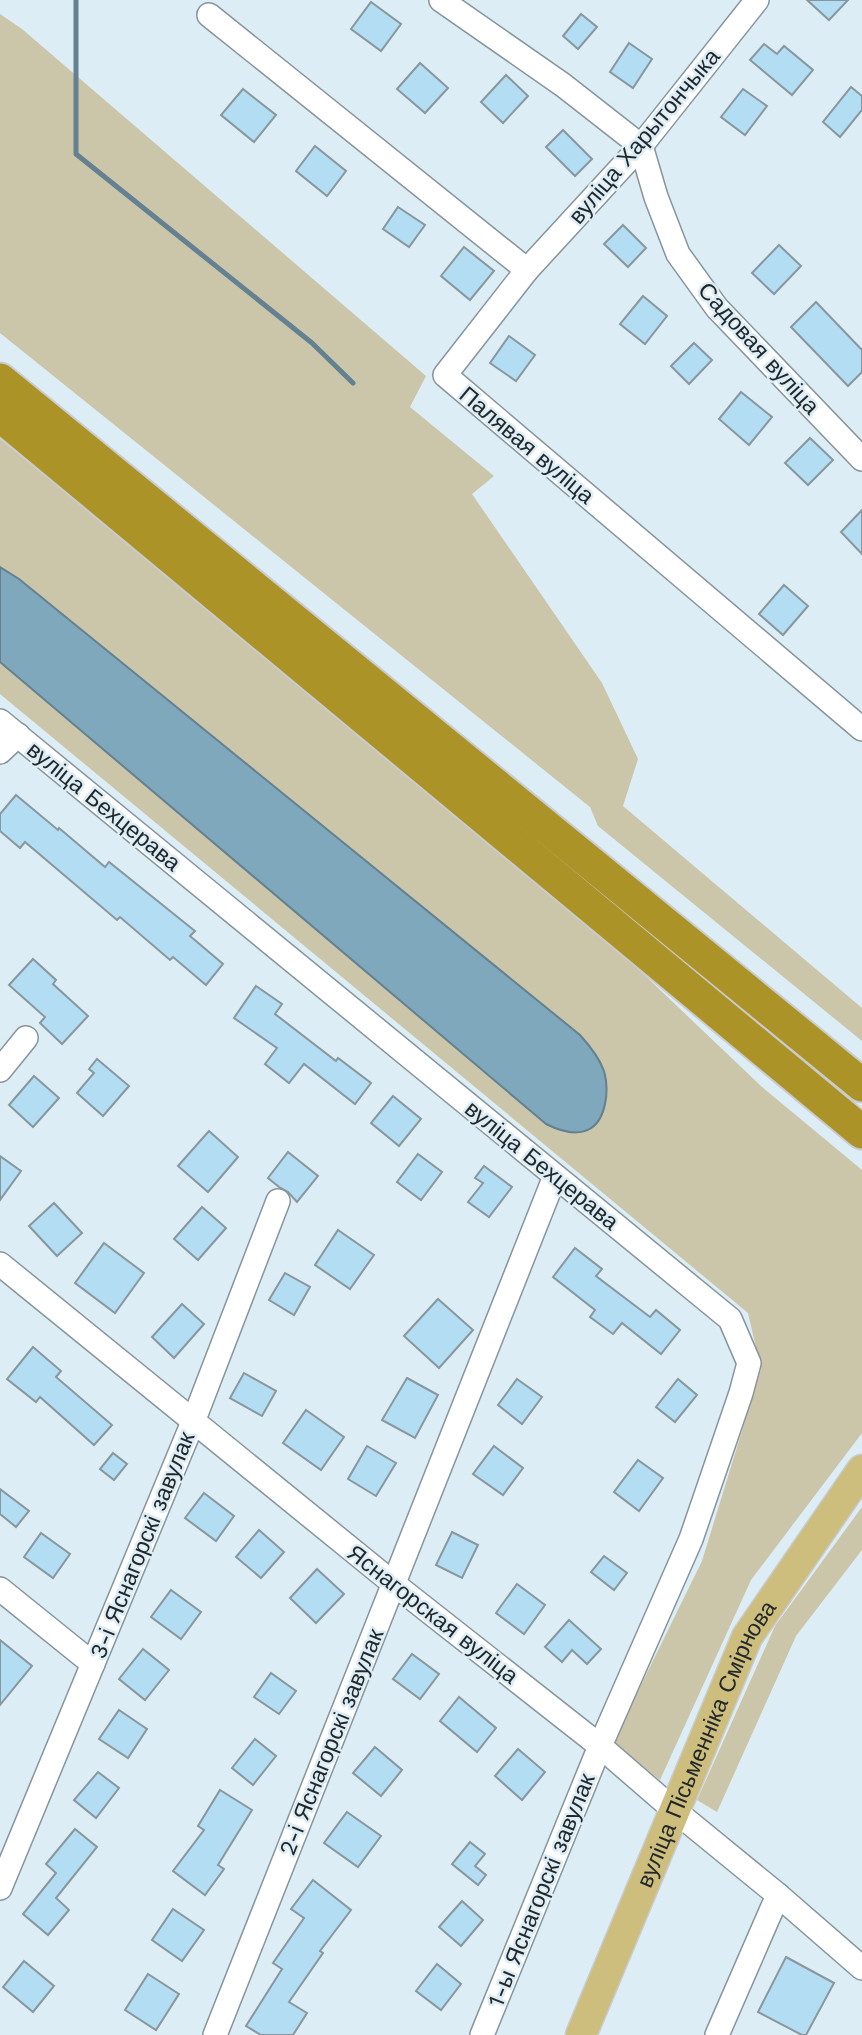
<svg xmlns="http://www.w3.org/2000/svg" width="862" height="2035" font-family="'Work Sans',sans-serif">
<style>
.green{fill:#cbc5a9}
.water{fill:#7fa8bc;stroke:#638190;stroke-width:2}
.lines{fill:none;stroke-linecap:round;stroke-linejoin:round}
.stream{stroke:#638190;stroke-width:5}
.building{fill:#b2ddf2;stroke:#88979e;stroke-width:2}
.minor-casing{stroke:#86959c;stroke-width:26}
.major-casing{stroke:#cacbcc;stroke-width:33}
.highway-casing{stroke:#cacbcc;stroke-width:37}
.minor{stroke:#fff;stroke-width:23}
.major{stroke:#cdbe7d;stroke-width:30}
.highway{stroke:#ac9327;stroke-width:33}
.labels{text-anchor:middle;stroke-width:5;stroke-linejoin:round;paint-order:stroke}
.street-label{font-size:23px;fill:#21272a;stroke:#ddedf5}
</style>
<rect width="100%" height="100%" fill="#ddedf5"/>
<g class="green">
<path d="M0 14 22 29 426 376 410 407 494 476 472 494 602 683 638 759 623 806 862 1008V1041L598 826 590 807 0 333Z"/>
<path d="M0 439 544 885 593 926 762 1087 862 1170V1433L751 1580 660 1780 613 1742 702 1561 761 1369 748 1313 0 694Z"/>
<path d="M862 1507V1550L796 1636 717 1812 697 1800 775 1626Z"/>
</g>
<path class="water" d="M0 567 19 579 580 1035C590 1046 599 1057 604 1071 607 1081 607 1094 605 1104 598 1138 572 1137 546 1124L0 662Z"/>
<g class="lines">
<path class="stream" d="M76 0V154L312 343 353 383"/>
</g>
<g class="building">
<path d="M807 0H848L829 20Z"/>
<path d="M371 2 401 24 381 51 351 29Z"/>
<path d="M581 14 597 27 578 49 563 36Z"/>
<path d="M629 43 652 59 633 88 610 72Z"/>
<path d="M764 44 777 54 784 46 813 70 792 95 750 60Z"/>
<path d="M420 63 448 88 425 113 397 89Z"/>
<path d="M506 75 528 96 503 123 481 102Z"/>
<path d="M851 87 862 96V110L840 137 823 122Z"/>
<path d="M243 89 276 115 254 142 221 115Z"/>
<path d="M743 89 767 106 745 135 721 117Z"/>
<path d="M563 130 592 159 575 176 546 147Z"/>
<path d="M315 146 346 171 327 196 296 171Z"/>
<path d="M398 207 425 225 409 247 383 229Z"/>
<path d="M623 225 646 248 628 267 604 244Z"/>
<path d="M779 245 801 266 774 294 752 273Z"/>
<path d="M464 247 494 271 470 300 441 276Z"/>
<path d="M643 296 667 316 645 344 620 324Z"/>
<path d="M816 302 862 350V372L848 386 791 327Z"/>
<path d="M509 336 535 355 516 381 490 363Z"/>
<path d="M694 343 712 360 689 384 671 366Z"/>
<path d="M741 392 772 417 749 445 719 419Z"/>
<path d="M810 438 833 460 808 485 785 463Z"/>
<path d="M862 510V554L841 532Z"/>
<path d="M784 585 808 606 783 635 759 614Z"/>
<path d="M16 795 58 830 59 828 105 867 109 862 195 931 190 936 223 964 206 985 173 957 170 960 120 917 117 920 25 842 20 848 0 831V814Z"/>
<path d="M33 959 56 980 53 984 88 1016 62 1044 40 1023 45 1017 9 985Z"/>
<path d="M256 986 282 1004 275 1014 336 1061 338 1058 371 1083 355 1104 304 1064 289 1083 265 1064 277 1048 234 1018Z"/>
<path d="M97 1059 129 1086 103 1116 77 1093 94 1073 89 1069Z"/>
<path d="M34 1076 59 1098 33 1127 9 1105Z"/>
<path d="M393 1096 421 1119 399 1146 371 1123Z"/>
<path d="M209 1131 238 1157 208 1192 178 1166Z"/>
<path d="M288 1152 318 1176 297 1202 288 1192 279 1187 268 1178Z"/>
<path d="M418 1154 442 1172 421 1200 397 1182Z"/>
<path d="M0 1156 21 1171 0 1200Z"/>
<path d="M484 1166 512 1187 489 1217 468 1202 483 1183 475 1178Z"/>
<path d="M54 1203 82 1233 57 1256 29 1226Z"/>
<path d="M202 1207 226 1228 198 1260 174 1239Z"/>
<path d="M338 1230 374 1255 350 1289 315 1265Z"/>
<path d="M104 1243 144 1273 115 1313 75 1283Z"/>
<path d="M575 1248 602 1269 596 1276 650 1317 656 1310 680 1330 661 1354 622 1323 613 1334 590 1317 595 1310 553 1277Z"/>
<path d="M285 1273 310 1287 294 1315 269 1300Z"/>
<path d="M438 1299 473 1330 439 1368 404 1336Z"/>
<path d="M182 1304 204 1324 174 1358 152 1337Z"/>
<path d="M33 1347 61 1371 56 1377 112 1425 94 1445 40 1397 36 1402 7 1379Z"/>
<path d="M244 1373 276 1391 262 1416 230 1398Z"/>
<path d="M407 1378 438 1395 415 1438 382 1420Z"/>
<path d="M517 1379 542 1397 522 1424 498 1405Z"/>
<path d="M678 1379 697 1395 675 1422 656 1407Z"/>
<path d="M306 1410 344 1437 321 1470 283 1443Z"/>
<path d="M367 1446 396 1463 376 1496 348 1479Z"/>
<path d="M494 1446 523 1468 503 1495 473 1474Z"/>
<path d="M113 1453 127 1464 114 1480 100 1469Z"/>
<path d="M638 1460 663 1478 639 1511 614 1492Z"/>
<path d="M0 1489 29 1511 16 1527 0 1514Z"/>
<path d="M204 1493 234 1516 216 1541 185 1518Z"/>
<path d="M259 1530 284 1552 261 1578 236 1557Z"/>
<path d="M452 1532 478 1545 462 1578 436 1565Z"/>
<path d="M41 1533 70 1554 53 1578 24 1557Z"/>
<path d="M604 1556 627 1573 614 1590 591 1572Z"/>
<path d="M317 1569 344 1594 316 1623 290 1598Z"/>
<path d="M517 1584 545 1605 524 1634 496 1613Z"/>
<path d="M171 1590 201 1612 181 1639 151 1617Z"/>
<path d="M569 1620 601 1649 587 1664 572 1650 562 1662 545 1647Z"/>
<path d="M0 1640 32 1666 0 1705Z"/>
<path d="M143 1649 169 1670 145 1700 119 1679Z"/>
<path d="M412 1654 439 1674 420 1699 393 1679Z"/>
<path d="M271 1673 296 1691 279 1714 254 1697Z"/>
<path d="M459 1697 496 1728 477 1752 440 1721Z"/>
<path d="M119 1710 147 1729 128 1758 99 1739Z"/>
<path d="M255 1739 276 1756 253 1785 232 1768Z"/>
<path d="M375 1747 402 1770 381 1796 353 1773Z"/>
<path d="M518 1749 545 1772 522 1800 495 1776Z"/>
<path d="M98 1772 119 1788 96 1818 74 1800Z"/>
<path d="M220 1790 252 1810 218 1865 224 1869 205 1895 173 1871 204 1830 198 1826Z"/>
<path d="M347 1812 381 1836 358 1867 324 1843Z"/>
<path d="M75 1829 97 1847 56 1898 69 1910 48 1935 23 1914 56 1873 46 1864Z"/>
<path d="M470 1842 485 1854 475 1866 486 1875 478 1885 452 1864Z"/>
<path d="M313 1880 351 1910 320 1951 323 1953 289 2002 307 2013 293 2035H261L246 2026 282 1969 273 1963 304 1918 291 1909Z"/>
<path d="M462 1901 483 1920 461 1946 439 1927Z"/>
<path d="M173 1909 204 1930 182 1961 152 1940Z"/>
<path d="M786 1957 834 1983 806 2035H802L758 2012Z"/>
<path d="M24 1961 54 1986 33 2012 3 1987Z"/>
<path d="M437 1964 461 1984 441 2010 416 1991Z"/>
<path d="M148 1974 179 1994 156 2030 125 2010Z"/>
</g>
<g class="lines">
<g class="minor-casing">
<g id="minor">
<path d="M441 0 563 85 641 146 656 197 678 254 717 308 862 459"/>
<path d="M209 15 527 270 445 375 862 729"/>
<path d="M527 270 641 146 757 0"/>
<path d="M0 721 730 1319 749 1363 741 1393 691 1539 600 1746 482 2035"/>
<path d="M0 752 18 735"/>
<path d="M0 1070 26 1038"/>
<path d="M0 1264 394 1584 600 1746 674 1810 778 1895 862 1968"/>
<path d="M0 1589 93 1664"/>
<path d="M0 1888 193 1422 278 1201"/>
<path d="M215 2035 555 1176"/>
<path d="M717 2035 778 1895"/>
</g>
</g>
<g class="major-casing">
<g id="major">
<path id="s1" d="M581 2035 747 1637 862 1470"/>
</g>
</g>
<g class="highway-casing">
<g id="highway">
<path d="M0 380 862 1085"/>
<path d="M0 415 862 1132"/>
</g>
</g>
<use href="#minor" class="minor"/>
<use href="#major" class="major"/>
<use href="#highway" class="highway"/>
</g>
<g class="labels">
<g class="street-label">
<text transform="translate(644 136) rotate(-50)" y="8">вуліца Харытончыка</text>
<text transform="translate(759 348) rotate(48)" y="8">Садовая вуліца</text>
<text transform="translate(527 445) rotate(40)" y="8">Палявая вуліца</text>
<text transform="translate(104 806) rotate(39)" y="8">вуліца Бехцерава</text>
<text transform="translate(542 1165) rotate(39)" y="8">вуліца Бехцерава</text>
<text transform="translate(142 1545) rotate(-68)" y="8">3-і Яснагорскі завулак</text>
<text transform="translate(433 1614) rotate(38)" y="8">Яснагорская вуліца</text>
<text transform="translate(331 1742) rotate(-68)" y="8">2-і Яснагорскі завулак</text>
<text dy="8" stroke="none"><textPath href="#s1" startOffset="317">вуліца Пісьменніка Смірнова</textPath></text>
<text transform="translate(541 1890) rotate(-68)" y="8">1-ы Яснагорскі завулак</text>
</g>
</g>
</svg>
